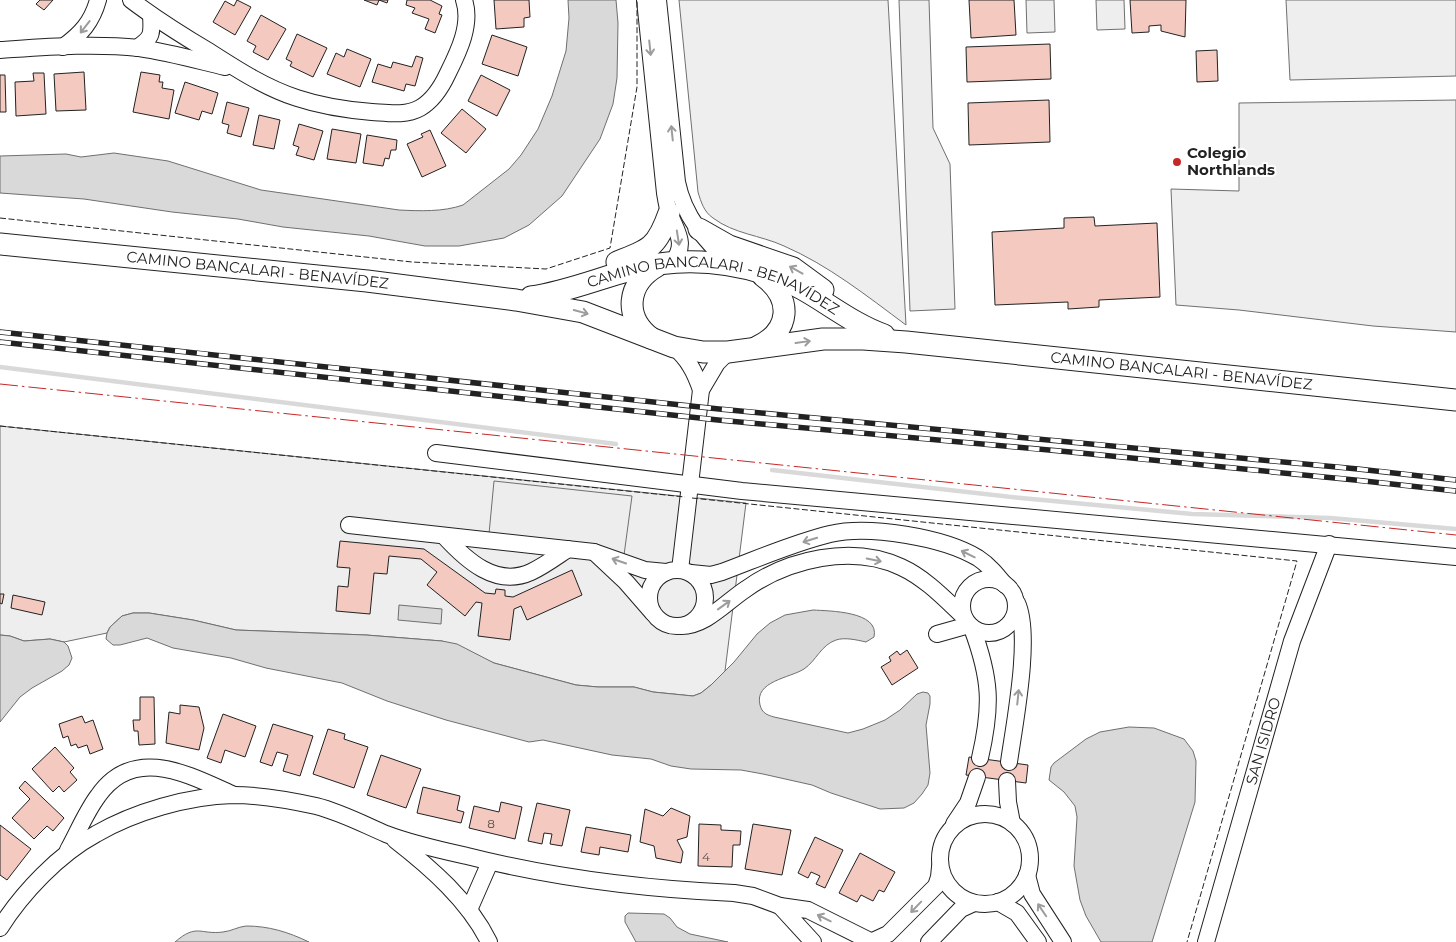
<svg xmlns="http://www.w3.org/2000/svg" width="1456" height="942" font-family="Montserrat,sans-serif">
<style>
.green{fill:#eee;stroke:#6f6f6f}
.parking{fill:#ededed;stroke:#6f6f6f}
.water{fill:#d9d9d9;stroke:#6f6f6f}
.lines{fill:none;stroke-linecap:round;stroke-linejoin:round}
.stream{stroke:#d9d9d9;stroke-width:4.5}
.building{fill:#f3c9c0;stroke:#222}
.minor-casing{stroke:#222;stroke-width:18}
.major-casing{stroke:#222;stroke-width:23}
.minor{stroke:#fff;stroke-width:16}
.major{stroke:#fff;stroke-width:21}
.rail-casing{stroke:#222;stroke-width:5.5}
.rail{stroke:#fff;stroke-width:4;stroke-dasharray:11;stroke-linecap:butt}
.fence{stroke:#222;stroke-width:1;stroke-dasharray:6 2.5;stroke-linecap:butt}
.power{stroke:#c62828;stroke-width:1;stroke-dasharray:18 4 2.5 4;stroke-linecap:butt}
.oneway{stroke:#9c9c9c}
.poi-dot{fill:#c62828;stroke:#fff;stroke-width:2}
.labels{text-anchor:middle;stroke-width:4;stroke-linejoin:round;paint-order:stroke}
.number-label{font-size:12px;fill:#564c4a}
.poi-label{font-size:15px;font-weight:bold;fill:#222;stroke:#fff;text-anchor:start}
.street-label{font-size:15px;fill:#222;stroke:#fff}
</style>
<rect width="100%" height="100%" fill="#fff"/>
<g class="green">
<path d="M679 0H888L906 325C867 296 828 265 784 246 760 235 734 234 713 218 704 212 701 202 698 192Z"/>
<path d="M1026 0H1054L1055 32 1027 33Z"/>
<path d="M1096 0H1124L1125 29 1097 30Z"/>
<path d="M1286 0H1456V76L1290 80Z"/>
<path d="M1456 100V332L1373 326 1239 310 1176 305 1171 189 1239 191V103Z"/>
<path d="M0 426 746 503 725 671 711 685 701 693 693 696 653 692 634 687H598L576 685 494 663 442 641 366 635 236 630 193 620 149 613H133L122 616 110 627 107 633 64 642 50 639 24 641 10 636 0 635Z"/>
</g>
<g class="parking">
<path d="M899 0H929L933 128 950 164 955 309 910 311Z"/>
<path d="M494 481 632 496 624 555 489 534Z"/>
</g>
<g class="water">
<path d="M568 0H616L618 23 617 78 613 104 600 139 562 196 529 225 504 238 459 246H425L369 236 283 227 238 219 172 212 84 199 0 193V156L66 154 81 157 114 153 168 161 261 190 399 210C420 211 443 212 463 205L509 169 521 155 538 129 552 96 566 51 569 18Z"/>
<path d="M399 605 442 609 441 624 398 620Z"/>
<path d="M813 610C829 611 880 611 874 637L866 642C857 640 845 637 836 640 821 645 816 661 804 669 790 678 754 681 760 705 762 713 767 715 774 717L848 733 863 729 885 720 900 710 917 694 923 692 928 693 930 696V704L926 725 930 773 928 785 922 794 914 803 904 808 880 809 831 793 812 785 763 774 741 770 691 769 671 766 651 759 612 755 543 740 529 742 446 720 387 701 342 683 266 668 231 658 173 648 147 638 120 645H113L106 639 107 633 110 627 122 616 133 613H149L193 620 236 630 366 635 442 641 457 644 494 663 576 685 598 687H634L653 692 693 696 701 693 711 685 734 662 757 634 770 623 785 615Z"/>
<path d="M0 635 10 636 24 641 50 639 64 642 68 646 72 658 69 665 62 671 32 688 20 697 0 722Z"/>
<path d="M1129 727 1154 728 1184 739 1193 751 1196 761 1195 802 1152 942H1101L1086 916 1080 900 1074 866 1077 817 1075 806 1064 792 1049 780 1051 767 1054 763 1086 739 1100 732Z"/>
<path d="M628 913 664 914 670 918 677 927 690 934 728 942H636L625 922V916Z"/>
<path d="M246 926C269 926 288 932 309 942H175C197 923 200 935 223 932 232 931 237 927 246 926Z"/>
</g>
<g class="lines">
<g class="stream">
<path d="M0 367 616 444"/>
<path d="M772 470 1021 498 1192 514 1330 518 1456 529"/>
</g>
</g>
<g class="building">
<path d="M40 0H53L44 10 36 4Z"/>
<path d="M237 0 251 7 235 35 213 22 225 1 234 6Z"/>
<path d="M364 0H388L387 3 379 0 377 5Z"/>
<path d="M407 0H430L442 6 439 14 442 15 435 33 425 29 429 19 412 13 415 8 406 5Z"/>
<path d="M494 0H529L530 17 524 18V27L496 29Z"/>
<path d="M969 0H1014L1016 35 971 38Z"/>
<path d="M1130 0H1186L1185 37 1161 31V25L1149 26V32L1132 33Z"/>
<path d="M261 15 286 29 268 60 253 52 256 46 247 41Z"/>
<path d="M297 34 327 48 313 77 290 66 292 62 286 59Z"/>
<path d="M492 35 527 47 518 76 482 64Z"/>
<path d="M1050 44 1051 79 967 82 966 47Z"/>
<path d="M347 49 371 59 360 87 327 74 336 53 344 57Z"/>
<path d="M1217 50 1218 81 1197 82 1196 51Z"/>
<path d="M416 56 423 58 415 86 406 84 404 91 372 82 378 64 391 68 393 62 412 67Z"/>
<path d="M84 72 86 110 56 111 54 74Z"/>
<path d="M141 72 160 75 159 82H163L162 88 174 90 169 119 133 112Z"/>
<path d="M33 73H44L46 114 16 116 15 82 34 81Z"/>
<path d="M0 75H5L6 112H0Z"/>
<path d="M481 75 510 90 497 116 468 101Z"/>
<path d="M185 82 218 93 212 114 202 111 199 120 175 113Z"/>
<path d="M1049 100 1050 142 969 145 968 103Z"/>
<path d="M227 102 249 108 241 137 227 133 229 125 222 123Z"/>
<path d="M462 109 486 129 466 153 441 133Z"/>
<path d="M259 115 280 120 274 149 253 145Z"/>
<path d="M299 124 323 131 314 160 296 155 299 147 293 145Z"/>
<path d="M332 129 361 134 356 163 327 159Z"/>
<path d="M430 130 446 166 422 177 407 144 423 137 421 134Z"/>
<path d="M367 135 397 140 396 150H391L389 159 385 158 383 166 363 163Z"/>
<path d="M1094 217 1095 226 1157 223 1160 297 1099 300V307L1068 309V302L995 305 992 232 1064 228V218Z"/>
<path d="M340 541 424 549 485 593 495 594 496 589 505 590V596L513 597 572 570 582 595 527 620 521 606 514 609 510 640 478 636 482 603 476 602 465 616 427 585 437 572 421 559 389 556 387 574 374 573 370 614 336 611 338 586 348 587 350 568 337 567Z"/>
<path d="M0 594H4L2 604 0 603Z"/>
<path d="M13 595 45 602 42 615 11 608Z"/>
<path d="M907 650 918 668 892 685 881 667 891 661 889 657 897 651 900 655Z"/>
<path d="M140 697H154L155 744 139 745 138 731H134L133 720H140Z"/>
<path d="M180 705 199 707 204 728 199 750 166 743 169 712 180 714Z"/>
<path d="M223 714 256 726 245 757 225 750 221 763 207 758Z"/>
<path d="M82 716 85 723 93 720 103 749 90 754 87 745 78 748 76 744 71 746 68 736 63 738 59 724Z"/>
<path d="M273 724 313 736 300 776 283 771 288 755 277 752 272 766 260 762Z"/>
<path d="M328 729 345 734 344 739 368 747 354 788 313 774Z"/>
<path d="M55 747 74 768 70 772 77 780 64 792 59 786 53 792 32 769Z"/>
<path d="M381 755 421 769 406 808 367 795Z"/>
<path d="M969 757 1028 765 1026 783 966 775Z"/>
<path d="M25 781 64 818 53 831 47 826 34 839 12 818 30 799 19 788Z"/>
<path d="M423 787 460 796 457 810 464 812 461 823 417 813Z"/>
<path d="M501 802 522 807 515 839 469 828 474 806 499 812Z"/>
<path d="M537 803 570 810 562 846 550 844 552 834 544 833 542 844 528 841Z"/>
<path d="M671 808 690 816 687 837 677 840 683 852 681 863 656 858 654 846 640 842 645 809 663 816Z"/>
<path d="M699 824 721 825V830L741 831 740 845H733L732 867 698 866Z"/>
<path d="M753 824 791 830 782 875 745 869Z"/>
<path d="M0 825 31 849 7 880 0 875Z"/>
<path d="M586 827 631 835 628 852 600 847 599 855 581 852Z"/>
<path d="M815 837 843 850 825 888 816 884 820 876 811 872 808 878 798 873Z"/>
<path d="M860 853 895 872 884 892 879 890 873 901 861 895 857 902 839 893Z"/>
</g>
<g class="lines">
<g class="minor-casing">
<g id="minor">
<path d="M131 0C156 19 183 36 210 52 238 70 266 88 297 98 321 106 347 110 372 112 388 113 406 116 420 108 434 100 442 86 448 73 459 51 472 24 464 0"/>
<path d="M645 0 665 193C666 199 667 206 669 212 676 232 688 243 672 263"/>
<path d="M658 0 677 182C684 217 705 240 731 265"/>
<path d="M63 47C81 34 92 22 98 0"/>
<path d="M137 48C153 37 152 34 151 15"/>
<path d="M0 50C46 47 93 43 139 48 168 52 196 60 225 67"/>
<path d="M674 347C688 359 695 372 701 390"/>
<path d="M436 453 742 491 1456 557"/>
<path d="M349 525 594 552"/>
<path d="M444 536C466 560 496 588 531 572 544 566 556 557 568 549"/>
<path d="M680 570 701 390 717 363 728 352"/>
<circle cx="677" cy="598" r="28"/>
<path d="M691 573 711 575 722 572C757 559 793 543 830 534 869 525 943 537 978 558 989 565 997 575 1005 585"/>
<circle cx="989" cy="606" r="27"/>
<path d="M653 613 626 582 594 552 645 570 666 572"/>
<path d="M681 626C706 626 726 602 746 589 788 559 852 544 901 567 925 578 944 598 963 616"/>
<path d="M972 628C991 679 992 706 980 758"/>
<path d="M937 634 969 625"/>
<path d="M1009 762C1014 726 1032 635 1017 603"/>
<path d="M1007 781 1008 802 1012 823"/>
<circle cx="985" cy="859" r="45"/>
<path d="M954 824 968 803 977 777"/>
<path d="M395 840C431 868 469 901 489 942"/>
<path d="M68 850C78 832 86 812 98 796 134 744 189 775 234 795"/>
<path d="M1027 875 1032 894 1063 942"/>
<path d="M998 902 1017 913 1038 942"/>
<path d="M469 910 490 862"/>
<path d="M0 928C22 893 59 854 96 834 134 812 188 796 233 795 260 795 289 800 316 806 340 812 363 824 386 834 412 844 440 850 467 856 554 878 644 889 734 893L753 896 780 906"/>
<path d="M875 940 888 934 936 886 939 877 940 867"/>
<path d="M813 942 780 906 808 910 868 940"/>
<path d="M929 942 961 909 974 903"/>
<path id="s1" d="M1206 942 1292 641 1329 544"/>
</g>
</g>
<g class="major-casing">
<g id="major">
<path d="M699 229 729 246 793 268 823 290"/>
<path id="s2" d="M0 244 367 281 516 300 583 312 674 347 703 352H728L823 339H863L906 342 1456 400"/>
<path d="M617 262C650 250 657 247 669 213"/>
<path id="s3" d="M531 297C567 292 599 278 634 269 680 257 728 261 773 276 813 289 844 321 884 335"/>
<path d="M651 338C623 317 627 283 657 266"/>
<path d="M757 347C791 331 793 298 763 276"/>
</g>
</g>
<use href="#minor" class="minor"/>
<use href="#major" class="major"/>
<g class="rail-casing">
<g id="rail">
<path d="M0 332 719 409 1358 469 1456 480"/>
<path d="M0 342 718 420 1060 451 1355 480 1456 491"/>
</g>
</g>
<use href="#rail" class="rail"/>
<g class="fence">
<path d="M0 218 412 262 546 269 610 248 637 87V0"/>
<path d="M0 426 685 497"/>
<path d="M692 498 1297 561 1187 942"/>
</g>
<path class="power" d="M0 384 1456 535"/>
</g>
<defs><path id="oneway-shaft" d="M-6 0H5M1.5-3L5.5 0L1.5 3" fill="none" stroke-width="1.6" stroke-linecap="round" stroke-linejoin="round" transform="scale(1.25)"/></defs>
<g class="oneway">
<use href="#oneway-shaft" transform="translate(85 27) rotate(128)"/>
<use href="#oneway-shaft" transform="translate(650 48) rotate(84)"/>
<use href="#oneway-shaft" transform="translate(672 133) rotate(-96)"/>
<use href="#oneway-shaft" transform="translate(678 238) rotate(81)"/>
<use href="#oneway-shaft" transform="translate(796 270) rotate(-151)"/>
<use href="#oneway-shaft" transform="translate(581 312) rotate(15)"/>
<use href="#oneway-shaft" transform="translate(803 342) rotate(-8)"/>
<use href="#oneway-shaft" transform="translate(810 540) rotate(163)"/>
<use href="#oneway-shaft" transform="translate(968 554) rotate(-154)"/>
<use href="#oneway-shaft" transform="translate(874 560) rotate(12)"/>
<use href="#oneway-shaft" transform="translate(619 561) rotate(-161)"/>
<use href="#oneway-shaft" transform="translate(724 605) rotate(-36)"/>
<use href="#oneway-shaft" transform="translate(1018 697) rotate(-84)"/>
<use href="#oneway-shaft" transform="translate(916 907) rotate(134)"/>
<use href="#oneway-shaft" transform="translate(1042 910) rotate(-124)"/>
<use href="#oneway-shaft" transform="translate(824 918) rotate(-154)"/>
</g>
<circle class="poi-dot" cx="1177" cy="162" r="5"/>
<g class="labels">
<g class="number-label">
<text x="491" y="828">8</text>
<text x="706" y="861">4</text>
</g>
<g class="poi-label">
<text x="1187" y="158">Colegio<tspan x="1187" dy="17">Northlands</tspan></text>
</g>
<g class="street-label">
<text dy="5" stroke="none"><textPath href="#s2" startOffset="259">CAMINO BANCALARI - BENAVÍDEZ</textPath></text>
<text dy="5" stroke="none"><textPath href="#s3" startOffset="190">CAMINO BANCALARI - BENAVÍDEZ</textPath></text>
<text dy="5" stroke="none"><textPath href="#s2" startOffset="1195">CAMINO BANCALARI - BENAVÍDEZ</textPath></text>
<text dy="5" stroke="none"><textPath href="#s1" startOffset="209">SAN ISIDRO</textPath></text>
</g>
</g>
</svg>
